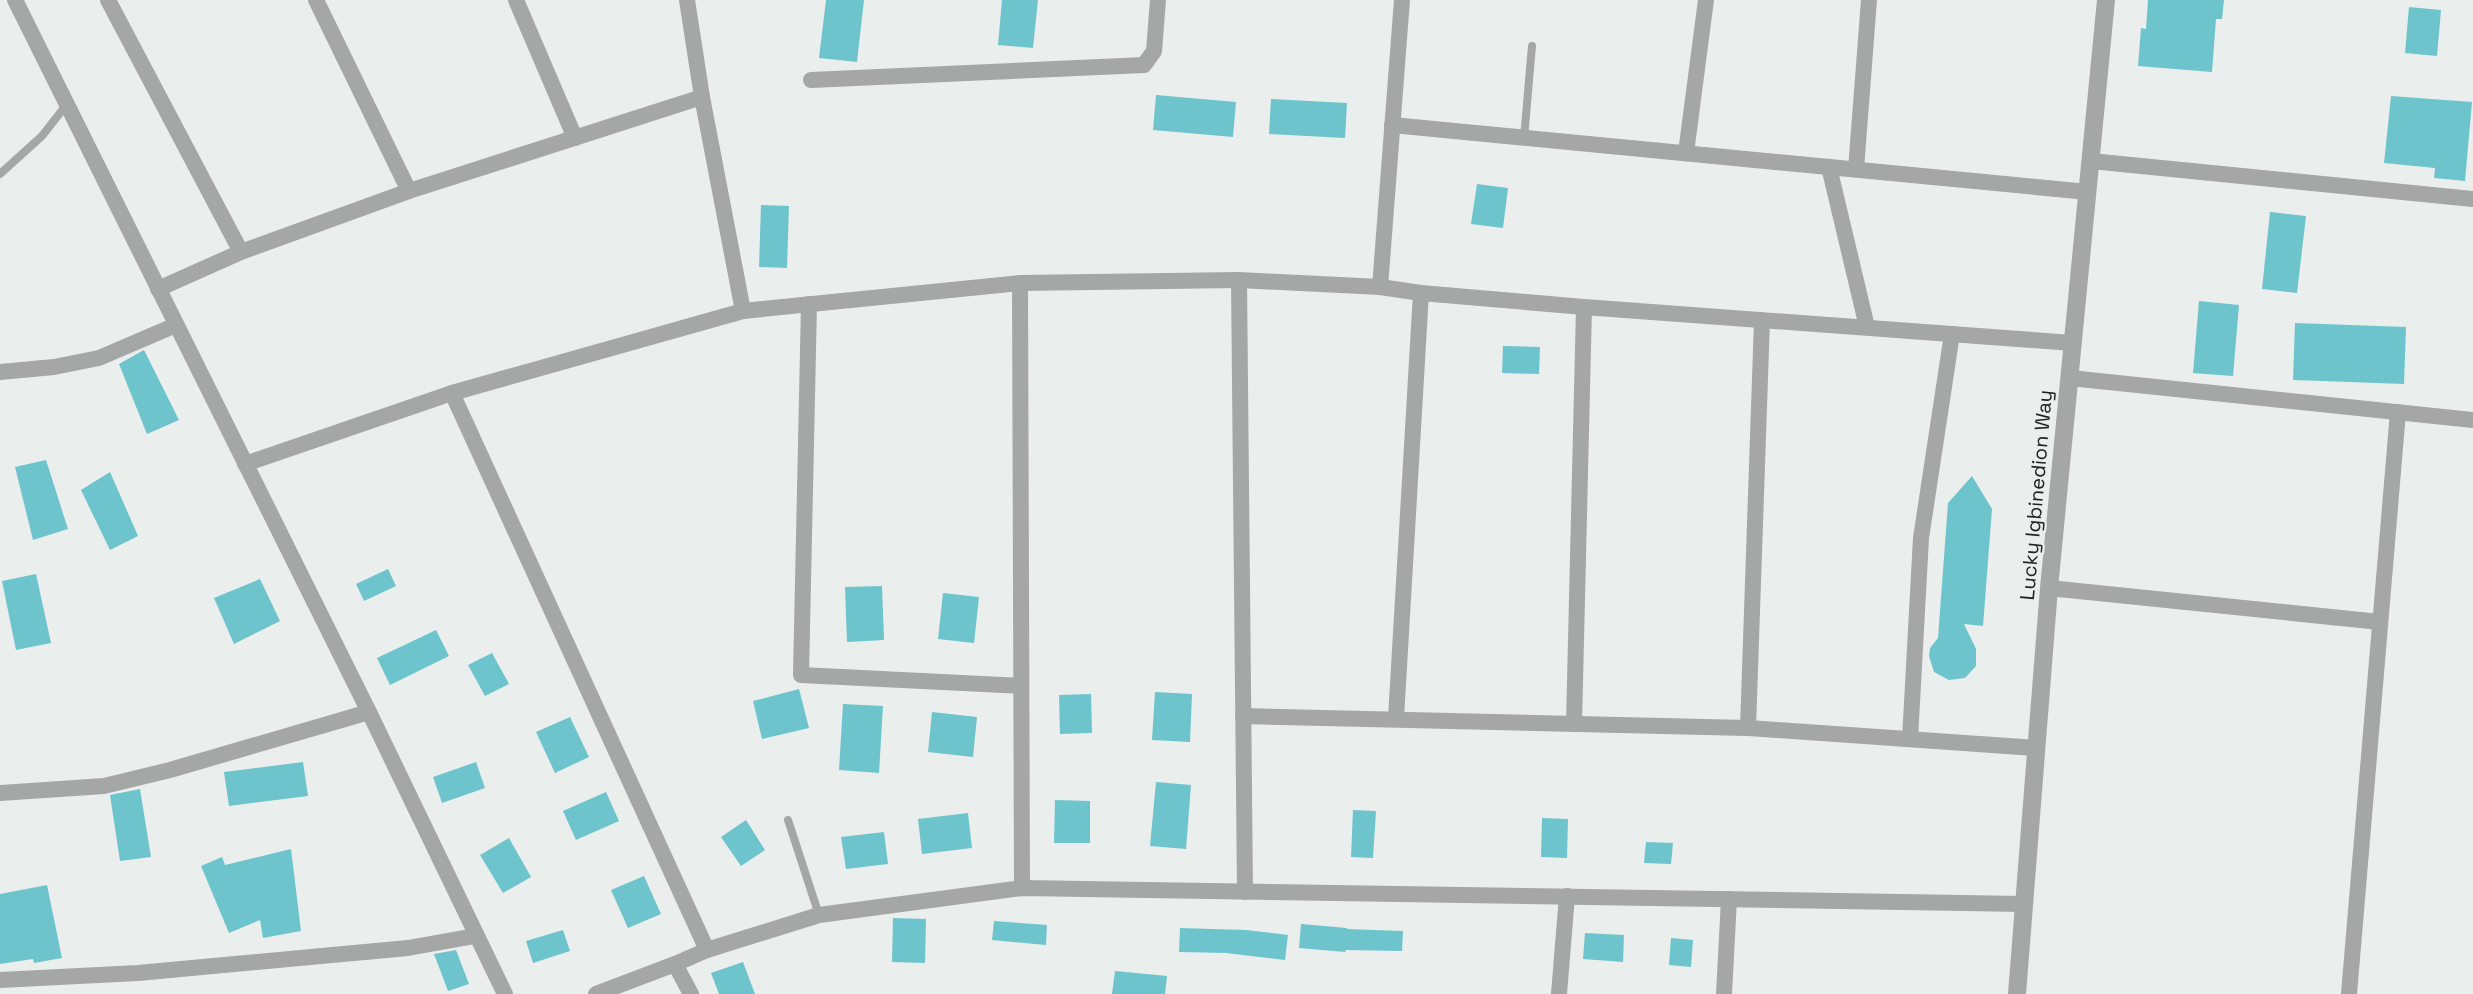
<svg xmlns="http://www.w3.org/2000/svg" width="2473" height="994" font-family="'Space Grotesk',sans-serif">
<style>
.building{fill:#6ec4cc}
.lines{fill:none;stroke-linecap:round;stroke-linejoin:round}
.service{stroke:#a5a7a6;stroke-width:8}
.minor{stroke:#a5a7a6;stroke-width:16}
.tertiary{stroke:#a5a7a6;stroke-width:18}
.labels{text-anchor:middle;stroke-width:4.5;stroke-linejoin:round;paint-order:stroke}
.street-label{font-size:20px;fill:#212221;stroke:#eaeeed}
</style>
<rect width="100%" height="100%" fill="#eaeeed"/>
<g class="building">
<path d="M826 0H864L857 62 819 58Z"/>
<path d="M1002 0H1038L1033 48 998 45Z"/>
<path d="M2148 0H2224L2222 19H2216L2212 72 2138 66 2141 28 2146 29Z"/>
<path d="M2409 7 2441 10 2437 56 2405 53Z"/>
<path d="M1156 95 1236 102 1233 137 1153 130Z"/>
<path d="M2391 96 2472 102 2465 181 2434 178 2435 168 2384 163Z"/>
<path d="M1271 99 1347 103 1345 138 1269 134Z"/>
<path d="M1477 184 1508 188 1503 228 1471 224Z"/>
<path d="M761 205 789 206 787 268 759 267Z"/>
<path d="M2270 212 2306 216 2297 293 2262 289Z"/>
<path d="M2199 301 2239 305 2233 376 2193 373Z"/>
<path d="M2295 323 2406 327 2404 384 2293 380Z"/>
<path d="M1503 346 1540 347 1539 374 1502 373Z"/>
<path d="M144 350 179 420 147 434 119 364Z"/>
<path d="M46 460 68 529 33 540 15 467Z"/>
<path d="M110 472 138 536 110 550 81 490Z"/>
<path d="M1972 476 1992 509 1983 626 1964 624 1976 649V666L1965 678 1949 680 1934 672 1929 656 1930 648 1938 638 1948 503Z"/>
<path d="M388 569 396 586 364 601 356 584Z"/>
<path d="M36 574 51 643 16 650 2 581Z"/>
<path d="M260 579 280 621 234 644 214 598Z"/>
<path d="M882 586 884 640 847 642 845 587Z"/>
<path d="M943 593 979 597 974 643 938 639Z"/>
<path d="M436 630 449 656 390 685 377 658Z"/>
<path d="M492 653 509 684 485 696 468 665Z"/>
<path d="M799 689 809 728 762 739 753 701Z"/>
<path d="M1155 692 1192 694 1190 742 1152 740Z"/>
<path d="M1091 694 1092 733 1060 734 1059 695Z"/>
<path d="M843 704 883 706 879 773 839 770Z"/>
<path d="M932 712 977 717 973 757 928 752Z"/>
<path d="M570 717 589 757 555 773 536 732Z"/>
<path d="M303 762 308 796 229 806 224 772Z"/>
<path d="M476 762 485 788 442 803 433 777Z"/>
<path d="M1156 782 1191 785 1186 849 1150 846Z"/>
<path d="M140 789 151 857 120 861 110 795Z"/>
<path d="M606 792 619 821 576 840 563 811Z"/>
<path d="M1055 800 1090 801V843H1054Z"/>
<path d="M1353 810 1376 811 1373 858 1351 857Z"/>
<path d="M968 813 972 848 922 854 918 819Z"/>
<path d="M1542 818 1568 819 1567 858 1541 857Z"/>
<path d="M746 820 765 850 741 866 721 837Z"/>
<path d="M884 832 888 864 846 869 841 837Z"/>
<path d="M509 838 531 877 503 893 480 855Z"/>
<path d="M1646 842 1673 843 1671 864 1644 863Z"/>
<path d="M291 849 301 931 263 938 260 920 229 933 201 866 222 857 225 865Z"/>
<path d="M644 876 661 914 628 928 611 890Z"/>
<path d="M47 885 62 958 34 963 33 959 0 964V894Z"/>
<path d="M893 918 926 919 925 963 892 962Z"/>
<path d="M994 921 1047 925 1046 945 992 940Z"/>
<path d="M1301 924 1347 928V929L1403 931 1402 951 1346 950 1345 952 1299 948Z"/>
<path d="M1180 928 1246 930 1288 935 1285 960 1226 953 1179 952Z"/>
<path d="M563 930 570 951 533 963 526 941Z"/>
<path d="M1585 933 1624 935 1623 962 1583 959Z"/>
<path d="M1671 938 1693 940 1691 967 1669 965Z"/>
<path d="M456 950 469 984 448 991 434 954Z"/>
<path d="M743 962 755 994H719L711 973Z"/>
<path d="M1115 971 1167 976 1165 994H1112Z"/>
</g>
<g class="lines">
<g class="service">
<path d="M1524 138 1532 46"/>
<path d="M0 174 42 136 67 104"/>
<path d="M788 820 819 915"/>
</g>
<g class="minor">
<path d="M15 0 369 712 505 994"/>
<path d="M108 0 241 252"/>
<path d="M316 0 409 191"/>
<path d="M516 0 575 138"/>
<path d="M687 0 702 97 743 311"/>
<path d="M811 80 1144 65 1154 51 1158 0"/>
<path d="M1392 125 2088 192"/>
<path d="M1686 153 1706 0"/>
<path d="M2091 161 2473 199"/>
<path d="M1829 167 1867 327"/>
<path d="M1856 169 1869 0"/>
<path d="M1020 283 1239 280"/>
<path d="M1380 287 1402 0"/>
<path d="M158 289 241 252 409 191 702 97"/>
<path d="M809 304 801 675 1021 686"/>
<path d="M0 372 54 367 99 358 176 325"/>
<path d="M2070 378 2473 420"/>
<path d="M452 393 707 950 819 915 1022 888 2024 904"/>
<path d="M245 464 452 393 743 311 1020 283 1022 888"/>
<path d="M2049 588 2380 622"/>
<path d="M1243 716 1748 728 2036 748"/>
<path d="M1396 718 1421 293"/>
<path d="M1574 724 1584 307"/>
<path d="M1748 728 1762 320"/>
<path d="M1910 739 1921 538 1952 334"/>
<path d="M0 793 104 786 170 770 369 712"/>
<path d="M1245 892 1239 280 1380 287 1421 293 1584 307 2073 343"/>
<path d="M0 980 138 973 408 948 475 936"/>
<path d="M596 994 675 964"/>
<path d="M691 994 675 964 707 950"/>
<path d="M1559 994 1567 896"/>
<path d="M1724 994 1729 899"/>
<path d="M2349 994 2398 412"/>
</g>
<path class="tertiary" d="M2017 994 2049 588 2106 0"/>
</g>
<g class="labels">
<g class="street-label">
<text transform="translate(2036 495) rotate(-85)" y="7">Lucky Igbinedion Way</text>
</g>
</g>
</svg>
